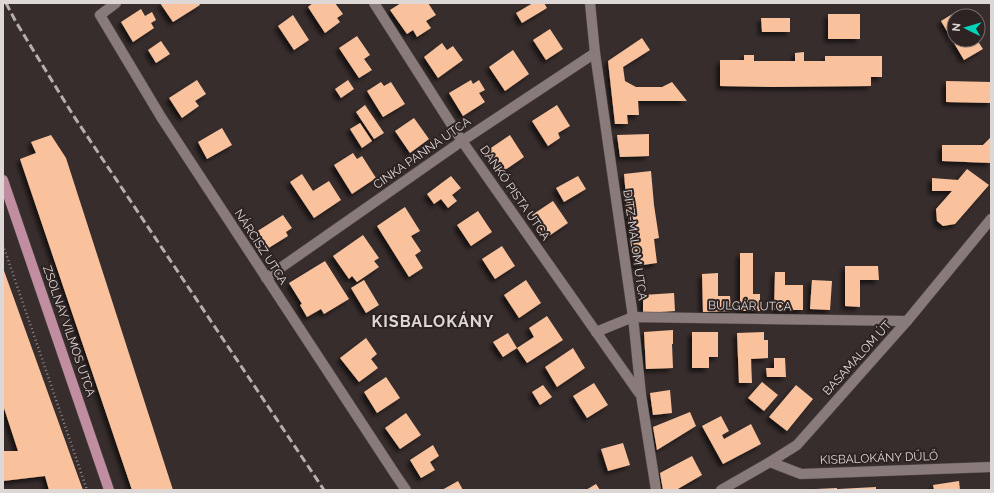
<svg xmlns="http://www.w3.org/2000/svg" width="994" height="493" font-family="Raleway,sans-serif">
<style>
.building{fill:#f9c29d;filter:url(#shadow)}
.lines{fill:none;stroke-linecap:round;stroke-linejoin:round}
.street-casing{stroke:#534b4a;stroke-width:11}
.primary-casing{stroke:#534b4a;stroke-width:11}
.path{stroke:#8e8685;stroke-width:2.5;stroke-dasharray:1 3;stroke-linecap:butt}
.street{stroke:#887b7a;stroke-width:10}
.primary{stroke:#c08ea0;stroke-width:10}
.rail{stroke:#b5aead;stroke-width:3;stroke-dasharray:8 4;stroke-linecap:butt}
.labels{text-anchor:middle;stroke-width:4;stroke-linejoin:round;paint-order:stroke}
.street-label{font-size:12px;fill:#ddd7d6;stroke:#2d2322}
.district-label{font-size:16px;font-weight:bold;letter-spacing:1px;fill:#ddd7d6;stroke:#2d2322}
</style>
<defs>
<filter id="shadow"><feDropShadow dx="-3.5" dy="3.5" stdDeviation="2" flood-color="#0009"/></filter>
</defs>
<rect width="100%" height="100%" fill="#372d2c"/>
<g class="building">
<path d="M160 3H199L200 5 173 22Z"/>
<path d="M313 3H335L343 14 337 18 340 22 325 33 308 7Z"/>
<path d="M401 3H428L436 15 426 21 431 28 417 37 413 30 407 34 390 10Z"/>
<path d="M533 3H544L547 8 522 23 516 13Z"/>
<path d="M141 9 145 16 152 12 156 20 151 23 154 28 133 42 121 22Z"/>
<path d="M959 10 963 16H954V40H977L983 49 964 60 941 21Z"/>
<rect x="828" y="14" width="32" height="25"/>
<path d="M293 15 309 40 294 50 278 26Z"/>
<path d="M761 18H790V32H762Z"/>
<path d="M550 29 563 49 546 60 533 40Z"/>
<path d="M357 36 370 55 364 59 372 70 359 78 339 48Z"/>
<path d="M642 38 650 50 623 67 625 81 636 87H662L672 82 687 101H638L639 115H627L628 124H615L608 61Z"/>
<path d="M161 41 170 54 156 63 148 50Z"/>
<path d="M442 43 447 50 453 46 463 60 438 78 424 57Z"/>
<path d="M513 50 529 74 505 91 489 67Z"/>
<path d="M804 52V61H825V56H882V77H871V86L773 87 720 86V60H744V55H754V61H795V53Z"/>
<path d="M197 80 206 94 195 101 199 106 182 118 169 98Z"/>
<path d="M348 80 354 89 341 98 335 89Z"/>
<path d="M471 80 473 84 479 80 485 90 479 93 485 102 463 116 449 93Z"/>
<path d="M946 81 991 82V103L946 102Z"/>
<path d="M381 82 384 86 391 82 405 104 383 117 367 91Z"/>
<path d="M365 105 384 133 374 139 356 112Z"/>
<path d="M557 105 570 126 558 133 560 138 548 146 532 121Z"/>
<path d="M414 118 429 139 410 153 395 131Z"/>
<path d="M360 123 372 141 362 148 350 129Z"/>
<path d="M222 128 232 145 207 159 198 142Z"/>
<path d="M649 134V156L620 157 617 135Z"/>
<path d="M51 135 66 158 173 490H132L20 159 36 153 31 142Z"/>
<path d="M510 135 524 157 502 172 488 150Z"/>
<path d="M991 137V163L942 161V145H983Z"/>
<path d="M353 153 357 159 362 156 376 178 352 194 334 165Z"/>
<path d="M967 169 989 185 955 224 943 226 937 221 936 209 952 191H932V178L958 180Z"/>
<path d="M651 171 654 205 659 238 654 239 657 263 635 266 627 208 624 174Z"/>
<path d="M302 174 313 191 329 181 341 200 314 218 290 182Z"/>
<path d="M451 176 461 188 452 195 457 201 448 208 441 199 434 204 427 194Z"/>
<path d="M578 176 586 189 564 202 556 188Z"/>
<path d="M553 201 568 223 546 238 532 215Z"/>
<path d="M405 207 420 231 411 236 421 251 415 255 423 268 409 277 377 226Z"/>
<path d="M478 211 492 232 471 246 457 225Z"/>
<path d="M283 215 292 228 286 232 288 236 267 249 256 232Z"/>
<path d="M363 235 379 258 374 261 379 267 357 282 352 276 349 279 333 256Z"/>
<path d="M502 246 515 266 495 279 482 259Z"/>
<path d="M740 253H753V294H760V311H740Z"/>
<path d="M325 261 349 299 324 314 321 309 307 317 300 305 302 304 289 283Z"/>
<path d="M845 266H878L879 280H860V307L845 306Z"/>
<path d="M3 268 79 479 83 490H49L45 476 3 481V451H18L3 405Z"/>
<path d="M775 272H785V285H803V310H774Z"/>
<path d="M718 273V296H730L731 311 703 312 702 274Z"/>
<path d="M364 280 379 305 366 313 351 288Z"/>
<path d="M526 280 541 303 519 318 504 295Z"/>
<path d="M812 280 832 281 830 310 810 309Z"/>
<path d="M674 293 675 311 643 313V295Z"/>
<path d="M547 316 563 340 527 363 517 348 534 337 529 328Z"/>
<path d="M673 330V344H672L673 368 646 369 644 332Z"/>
<path d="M692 332H718V357H709V368H692Z"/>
<path d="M764 332V340H768V358L751 359 752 383H739L737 333Z"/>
<path d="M508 333 517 348 503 357 493 342Z"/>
<path d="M366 338 377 354 371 359 378 368 359 382 340 358Z"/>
<path d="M573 348 585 368 557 387 545 367Z"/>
<path d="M774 358H785L786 377H767L766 368H774Z"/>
<path d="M386 377 400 398 377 413 364 392Z"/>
<path d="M762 382 778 395 764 411 748 398Z"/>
<path d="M594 383 608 405 587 418 573 396Z"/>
<path d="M543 385 552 397 540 405 532 392Z"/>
<path d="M796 385 813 399 787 431 769 417Z"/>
<path d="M670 390 672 413 653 415 650 393Z"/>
<path d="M690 412 696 426 657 450 653 427Z"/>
<path d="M406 413 421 435 400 449 385 428Z"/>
<path d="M721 416 729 431 722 435 724 439 751 424 761 444 723 464 702 426Z"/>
<path d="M623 443 630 465 608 471 601 449Z"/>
<path d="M433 445 439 456 430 462 435 470 421 478 410 460Z"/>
<path d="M692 456 702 475 676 490H663L660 473Z"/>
<path d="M458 481 463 490H442Z"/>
<path d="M959 481 960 490H934L933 485Z"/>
<path d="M596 484 600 490H586Z"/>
<path d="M876 487V490H838V489Z"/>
<path d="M837 488V490H816V489Z"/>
</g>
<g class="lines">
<g class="street-casing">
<g id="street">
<path d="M116 3 100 15 161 117 397 477 406 490"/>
<path d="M374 3 462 141 639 393"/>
<path d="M590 3 595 53 633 317 641 395 656 490"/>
<path d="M266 278 462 141 595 53"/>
<path d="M596 332 633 317 907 321"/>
<path d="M770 462 801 474 991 467"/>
<path d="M721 490 770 462 797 445 907 321 991 219"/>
</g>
</g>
<g class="primary-casing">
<path id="primary" d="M3 180 109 490"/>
</g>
<path class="path" d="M3 245 87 490"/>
<use href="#street" class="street"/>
<use href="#primary" class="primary"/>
<path class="rail" d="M6 3 16 22 73 115 324 490"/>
</g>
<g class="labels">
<g class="street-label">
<text transform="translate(422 153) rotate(-35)" y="4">CINKA PANNA UTCA</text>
<text transform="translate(515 193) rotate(55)" y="4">DANKÓ PISTA UTCA</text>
<text transform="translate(635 245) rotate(82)" y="4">DITZ-MALOM UTCA</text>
<text transform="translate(261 247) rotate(57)" y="4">NÁRCISZ UTCA</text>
<text transform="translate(750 306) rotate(1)" y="4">BULGÁR UTCA</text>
<text transform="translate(69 331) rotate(71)" y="4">ZSOLNAY VILMOS UTCA</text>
<text transform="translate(857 358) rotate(-48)" y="4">BASAMALOM ÚT</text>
<text transform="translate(879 458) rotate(-2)" y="4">KISBALOKÁNY DŰLŐ</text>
</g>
<g class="district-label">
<text x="433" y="327">KISBALOKÁNY</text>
</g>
</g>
<rect width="994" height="493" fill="none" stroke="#ddd7d6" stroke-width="8"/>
<g transform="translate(966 28) rotate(275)"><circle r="19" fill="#2d2322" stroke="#736b6a"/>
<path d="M0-3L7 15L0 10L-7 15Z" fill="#00d5b7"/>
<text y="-6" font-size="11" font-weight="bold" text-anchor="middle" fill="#ddd7d6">N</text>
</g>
</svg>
